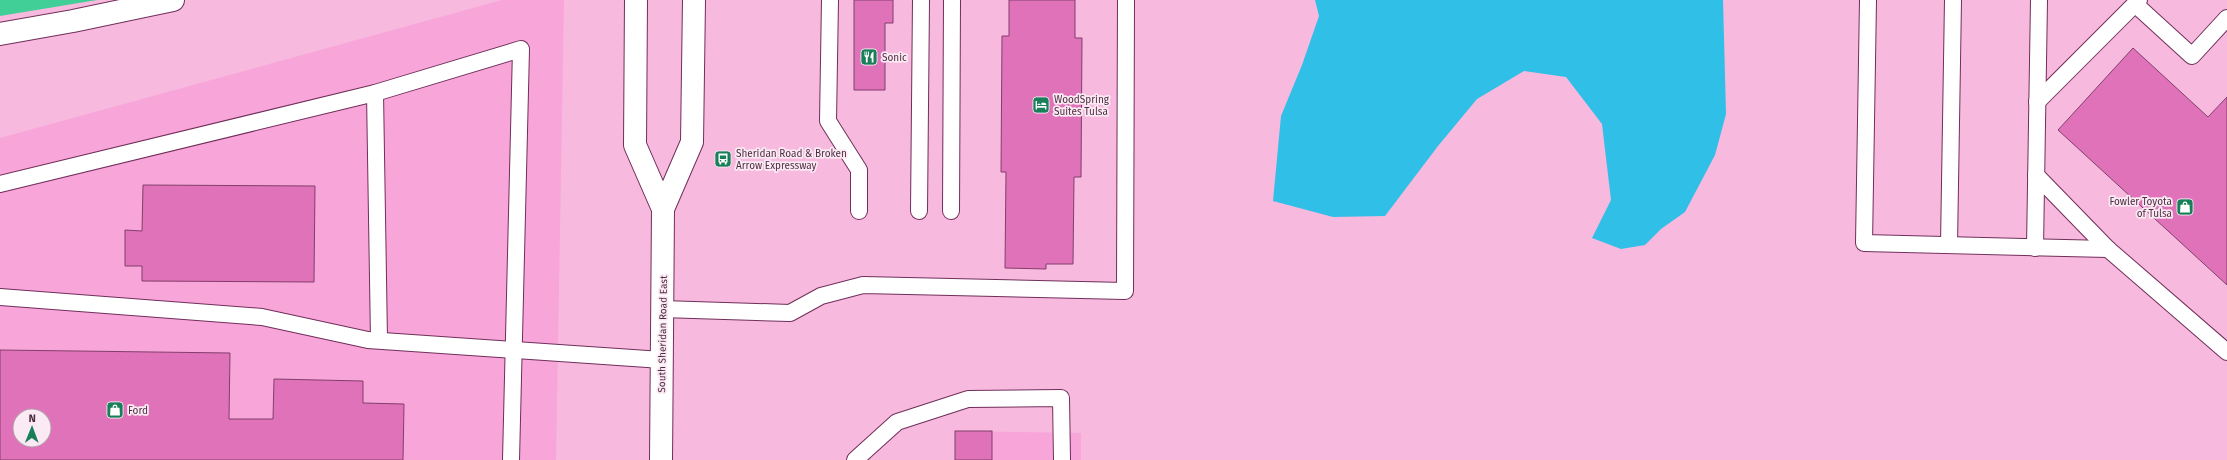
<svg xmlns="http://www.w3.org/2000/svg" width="2227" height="460" font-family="'Fira Sans',sans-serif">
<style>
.built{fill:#f8a5d9;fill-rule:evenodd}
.green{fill:#42cf97}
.water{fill:#30bfe7}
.building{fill:#df72b9;stroke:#823f6b;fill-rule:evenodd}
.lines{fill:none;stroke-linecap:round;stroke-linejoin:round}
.lane-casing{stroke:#702f5a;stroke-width:18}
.secondary-casing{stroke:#702f5a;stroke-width:24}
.highway-casing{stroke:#702f5a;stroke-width:24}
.lane{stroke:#fff;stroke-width:16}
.secondary{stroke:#fff;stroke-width:22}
.highway{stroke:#fff;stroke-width:22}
.labels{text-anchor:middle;stroke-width:3.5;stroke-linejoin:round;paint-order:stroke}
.poi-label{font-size:10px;fill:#4d2e41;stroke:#fbeaf4;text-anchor:start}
.street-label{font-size:10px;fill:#4d2e41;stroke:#fbeaf4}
</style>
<rect width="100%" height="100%" fill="#f7b9de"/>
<g class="built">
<path d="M502 0H564L556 460H0V138ZM20 416H44V440H20Z"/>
<path d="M955 431 1081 433V460H955Z"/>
</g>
<path class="green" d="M0 0H97L0 16Z"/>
<path class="water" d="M1315 0H1723L1726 114 1715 155 1685 212 1661 229 1645 245 1621 249 1592 238 1611 200 1602 124 1566 77 1524 71 1477 99 1438 146 1385 216 1333 217 1273 201 1281 116 1302 65 1319 16Z"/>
<g class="building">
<path d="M854 0H893V23H885V90H854Z"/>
<path d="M1009 0H1075V38H1082L1081 177H1074L1073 264H1046V269L1005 268 1006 172H1001L1002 36H1009Z"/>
<path d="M2133 48 2208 117 2227 97V285L2058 130Z"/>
<path d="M143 185 315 186 314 282 142 281V266H125V230L142 231Z"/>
<path d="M0 350 230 353 229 419H273L274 379 363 381V403L404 404 403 460H0ZM20 416H44V440H20Z"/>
<rect x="955" y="431" width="37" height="29"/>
</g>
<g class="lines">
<g class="lane-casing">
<g id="lane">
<path d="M830 0 828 121 859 170V211"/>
<path d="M1868 0 1864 243 2108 249 2227 352"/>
<path d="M2135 4 2192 56 2227 18"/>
<path d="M375 93 521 49 511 460"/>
<path d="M2037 102 2139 0"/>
<path d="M2036 175 2108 249"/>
<path d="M0 184 375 93 379 340"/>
<path d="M919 211 921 0"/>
<path d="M951 211 952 0"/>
<path d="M1949 245 1953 0"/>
<path d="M2035 248 2039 0"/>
<path d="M0 297 262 317 368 340 662 360"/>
<path d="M662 309 790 313 821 296 863 285 1125 291 1126 0"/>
<path d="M855 460 897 422 968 399 1061 398 1062 460"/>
</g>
</g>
<g class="secondary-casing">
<g id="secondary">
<path d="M636 0 635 145 663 209"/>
<path d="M661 460 663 209 692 142 694 0"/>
</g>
</g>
<g class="highway-casing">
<path id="highway" d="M0 34 73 21 173 0"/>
</g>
<use href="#lane" class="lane"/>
<use href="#secondary" class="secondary"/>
<use href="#highway" class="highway"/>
</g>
<defs>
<g id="restaurant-square" transform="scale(0.9)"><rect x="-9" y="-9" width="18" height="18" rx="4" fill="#197f59" stroke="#fbeaf4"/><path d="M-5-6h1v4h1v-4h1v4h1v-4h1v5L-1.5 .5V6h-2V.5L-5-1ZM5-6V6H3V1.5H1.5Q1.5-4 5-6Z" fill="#fff"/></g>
<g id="hotel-square" transform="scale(0.9)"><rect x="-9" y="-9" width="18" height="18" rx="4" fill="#197f59" stroke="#fbeaf4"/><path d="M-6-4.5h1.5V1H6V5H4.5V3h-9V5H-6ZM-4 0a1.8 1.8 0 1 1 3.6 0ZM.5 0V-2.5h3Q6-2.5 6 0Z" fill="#fff"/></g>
<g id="bus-square" transform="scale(0.9)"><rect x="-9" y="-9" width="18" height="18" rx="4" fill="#197f59" stroke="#fbeaf4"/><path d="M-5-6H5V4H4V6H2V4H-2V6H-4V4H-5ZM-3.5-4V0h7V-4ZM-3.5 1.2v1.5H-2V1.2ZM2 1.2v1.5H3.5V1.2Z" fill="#fff"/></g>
<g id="shop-square" transform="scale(0.9)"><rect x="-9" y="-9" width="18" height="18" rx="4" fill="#197f59" stroke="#fbeaf4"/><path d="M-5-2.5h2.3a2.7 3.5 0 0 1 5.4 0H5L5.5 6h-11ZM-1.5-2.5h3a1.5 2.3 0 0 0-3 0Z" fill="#fff"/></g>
</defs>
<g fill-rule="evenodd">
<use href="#restaurant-square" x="869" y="57"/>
<use href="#hotel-square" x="1041" y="105"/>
<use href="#bus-square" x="723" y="159"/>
<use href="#shop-square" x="2185" y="207"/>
<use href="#shop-square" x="115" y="410"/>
</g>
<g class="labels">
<g class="poi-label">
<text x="882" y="61">Sonic</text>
<text x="1054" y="103">WoodSpring<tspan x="1054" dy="12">Suites Tulsa</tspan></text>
<text x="736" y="157">Sheridan Road &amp; Broken<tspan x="736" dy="12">Arrow Expressway</tspan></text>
<text x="2172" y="205" text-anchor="end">Fowler Toyota<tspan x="2172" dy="12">of Tulsa</tspan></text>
<text x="128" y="414">Ford</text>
</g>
<g class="street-label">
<text transform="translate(662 334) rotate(-89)" y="4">South Sheridan Road East</text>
</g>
</g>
<g transform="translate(32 428) rotate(1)"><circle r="19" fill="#fbeaf4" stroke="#b59fac"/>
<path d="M0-3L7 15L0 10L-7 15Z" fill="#197f59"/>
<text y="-6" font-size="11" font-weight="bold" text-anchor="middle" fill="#4d2e41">N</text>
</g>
</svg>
